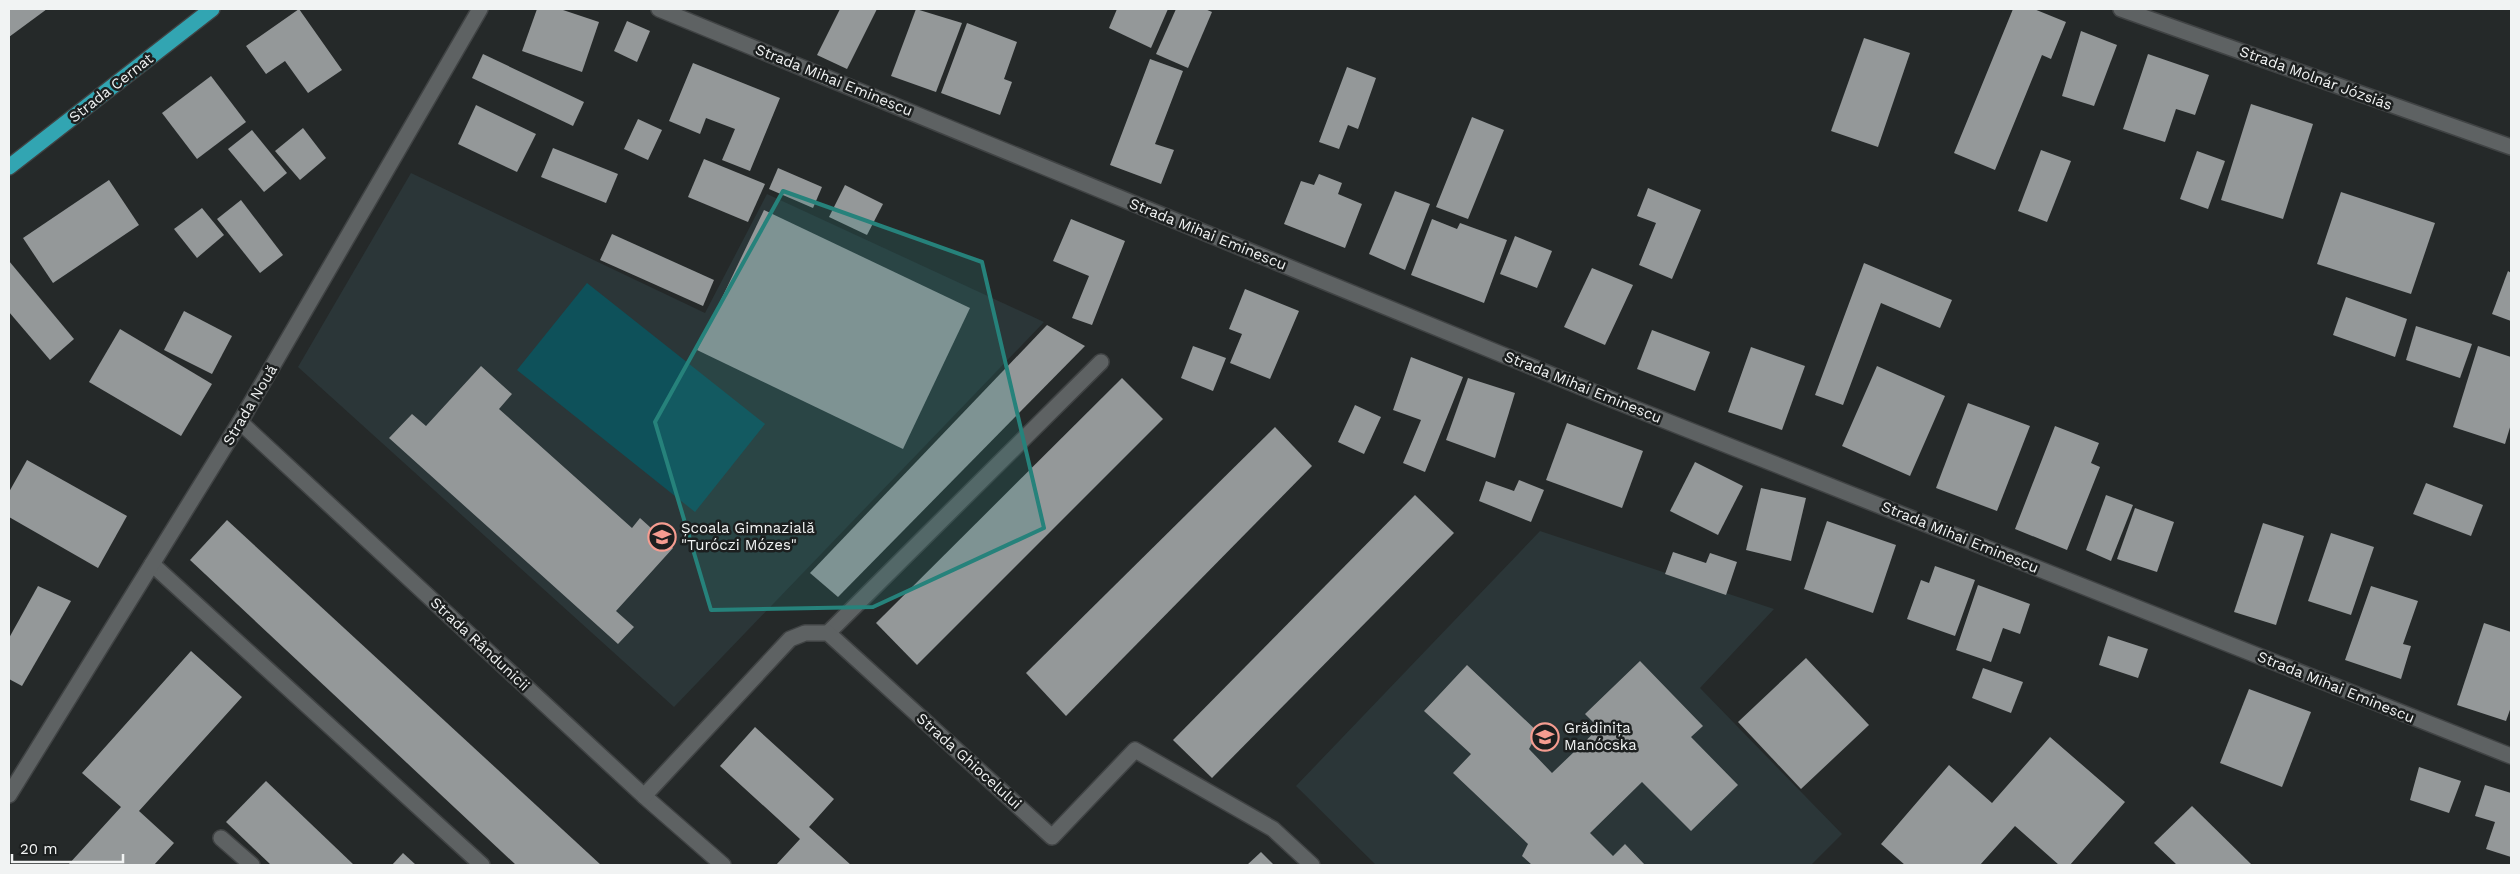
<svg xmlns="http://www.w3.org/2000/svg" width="2520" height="874" font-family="'Work Sans',sans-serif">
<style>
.built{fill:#2b3638}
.green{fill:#0e515a}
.building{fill:#949899}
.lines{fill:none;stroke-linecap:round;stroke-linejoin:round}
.minor-casing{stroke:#404344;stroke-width:18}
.major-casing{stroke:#404344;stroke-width:18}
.minor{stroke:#5e6263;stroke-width:15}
.major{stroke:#32a5b2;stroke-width:15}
.marked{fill:#26827b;fill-opacity:0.2;stroke:#26827b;stroke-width:4;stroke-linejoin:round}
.labels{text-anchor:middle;stroke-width:5;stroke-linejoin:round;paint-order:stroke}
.street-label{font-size:15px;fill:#f1f3f3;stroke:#1c1f1f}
.poi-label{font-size:15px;fill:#f1f3f3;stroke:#1c1f1f;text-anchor:start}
</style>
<rect width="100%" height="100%" fill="#252929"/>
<g class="built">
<path d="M411 173 705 313 767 194 1044 322 674 707 298 367Z"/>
<path d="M1540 531 1774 609 1700 688 1842 834 1811 865H1376L1296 786Z"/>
</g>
<path class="green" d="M587 283 765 424 695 512 517 370Z"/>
<g class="building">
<path d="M9 9H47L9 37Z"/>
<path d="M299 9 342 70 308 93 285 61 266 74 246 46Z"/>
<path d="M537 9H560L599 22 582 72 522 51Z"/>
<path d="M840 9H877L847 69 817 55Z"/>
<path d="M916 9 962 23 936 92 891 76Z"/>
<path d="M1117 9H1168L1151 48 1109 28Z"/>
<path d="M1176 9H1205L1212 12 1188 68 1156 54Z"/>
<path d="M2013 9H2034L2066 22 2051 59 2042 55 1995 170 1954 153Z"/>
<path d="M627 21 650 31 637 62 614 51Z"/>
<path d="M967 23 1017 42 1004 79 1012 82 1000 115 941 93Z"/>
<path d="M2081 31 2117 45 2094 106 2062 96Z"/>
<path d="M1864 38 1910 53 1878 147 1831 131Z"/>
<path d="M483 54 584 102 573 126 472 78Z"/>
<path d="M2148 54 2209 75 2195 115 2176 109 2165 142 2123 129Z"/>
<path d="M1150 59 1183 71 1155 144 1174 150 1161 184 1110 165Z"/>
<path d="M693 63 780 98 750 171 722 160 735 129 706 118 700 134 669 121Z"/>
<path d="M1347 67 1376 78 1358 129 1348 125 1339 149 1319 142Z"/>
<path d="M211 76 246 122 197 159 162 113Z"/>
<path d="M2251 104 2313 124 2283 219 2221 200Z"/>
<path d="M476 105 536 134 517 172 458 144Z"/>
<path d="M1472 117 1504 130 1468 219 1436 207Z"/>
<path d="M638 119 662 130 648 160 624 149Z"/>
<path d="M303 128 326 158 300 180 275 151Z"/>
<path d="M252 130 287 173 264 192 228 149Z"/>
<path d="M553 148 618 174 606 203 541 177Z"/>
<path d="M2041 150 2071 161 2047 222 2018 211Z"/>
<path d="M2197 151 2225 161 2208 209 2180 199Z"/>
<path d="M704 159 765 184 748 222 688 197Z"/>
<path d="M778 168 822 187 813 208 769 189Z"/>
<path d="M1319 174 1342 183 1338 194 1362 204 1345 248 1284 224 1301 181 1314 185Z"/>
<path d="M109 180 139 225 53 283 23 238Z"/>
<path d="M845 185 883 204 867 235 829 217Z"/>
<path d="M1648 188 1701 210 1672 279 1639 265 1656 223 1637 216Z"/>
<path d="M1395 191 1430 204 1405 270 1369 254Z"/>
<path d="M2341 192 2435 223 2411 294 2317 264Z"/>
<path d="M241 200 283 255 260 273 217 219Z"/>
<path d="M202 208 224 235 197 258 174 229Z"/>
<path d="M764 210 970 308 903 449 697 350Z"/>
<path d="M1071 219 1125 241 1092 325 1072 318 1089 276 1053 261Z"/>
<path d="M1432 219 1457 229 1460 223 1507 240 1484 303 1411 275Z"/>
<path d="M612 234 714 280 703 306 600 260Z"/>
<path d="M1515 236 1552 251 1537 288 1500 274Z"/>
<path d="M9 261 74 339 50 360 9 312Z"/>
<path d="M1864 263 1952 300 1940 328 1881 303 1843 405 1815 395Z"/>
<path d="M1592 268 1633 285 1605 345 1564 327Z"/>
<path d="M2508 271 2511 273V321L2492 314Z"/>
<path d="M1245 289 1299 311 1270 379 1230 363 1242 334 1229 329Z"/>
<path d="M2346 297 2407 319 2395 357 2333 335Z"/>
<path d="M184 311 232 336 212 374 164 350Z"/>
<path d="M1047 325 1085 346 838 597 810 573Z"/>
<path d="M2416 326 2472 344 2460 378 2406 360Z"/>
<path d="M120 329 212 384 181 436 89 382Z"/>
<path d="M1652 330 1710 352 1695 391 1637 369Z"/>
<path d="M1193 346 1226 358 1213 391 1181 378Z"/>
<path d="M2478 346 2511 357V424L2505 444 2453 427Z"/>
<path d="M1751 347 1805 366 1782 430 1728 412Z"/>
<path d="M1411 357 1463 377 1425 472 1403 463 1421 420 1393 410Z"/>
<path d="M481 366 512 394 499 409 632 528 640 518 673 548 616 611 634 627 618 644 389 438 412 414 426 426Z"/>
<path d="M1877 366 1945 396 1910 476 1842 446Z"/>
<path d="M1122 378 1163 419 917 665 876 623Z"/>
<path d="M1468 378 1515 393 1495 458 1446 440Z"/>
<path d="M1968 403 2030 426 1997 511 1936 488Z"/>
<path d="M1355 405 1381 417 1364 454 1338 442Z"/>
<path d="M1567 423 1643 451 1622 508 1546 480Z"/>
<path d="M2055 426 2099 443 2091 463 2100 467 2067 550 2015 529Z"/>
<path d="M1275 427 1312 466 1066 716 1026 673Z"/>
<path d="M27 460 127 516 98 568 9 517V492Z"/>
<path d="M1695 462 1743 486 1718 535 1670 511Z"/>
<path d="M1519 480 1544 490 1531 522 1479 501 1486 481 1514 491Z"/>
<path d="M2426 483 2483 505 2471 536 2413 514Z"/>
<path d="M1761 488 1806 498 1791 561 1746 550Z"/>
<path d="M1415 495 1454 533 1212 778 1173 740Z"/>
<path d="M2106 495 2133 505 2111 561 2086 550Z"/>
<path d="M2135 508 2174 522 2157 572 2117 559Z"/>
<path d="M227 520 601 865H516L190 560Z"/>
<path d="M1827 521 1896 545 1873 613 1804 589Z"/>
<path d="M2263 523 2304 536 2276 625 2234 612Z"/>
<path d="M2331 533 2374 547 2351 615 2308 601Z"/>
<path d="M1673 552 1706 563 1710 553 1737 562 1726 595 1665 574Z"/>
<path d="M1935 566 1975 580 1955 636 1907 619 1921 580 1929 583Z"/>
<path d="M1978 585 2030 604 2020 634 2003 628 1991 662 1956 650Z"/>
<path d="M38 586 71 601 22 686 9 679V638Z"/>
<path d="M2371 586 2418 601 2403 644 2411 646 2401 679 2345 660Z"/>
<path d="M2484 623 2511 632V707L2506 721 2457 705Z"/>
<path d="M2108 636 2148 649 2138 678 2099 665Z"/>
<path d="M191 651 242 697 139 811 174 843 154 865H68L121 807 82 773Z"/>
<path d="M1806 658 1869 725 1801 789 1738 722Z"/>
<path d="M1640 661 1703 726 1691 737 1738 785 1691 831 1642 782 1590 833 1613 856 1625 844 1645 865H1532L1522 856 1528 844 1453 773 1471 754 1424 711 1467 665 1538 732 1529 749 1552 773 1599 728 1585 714Z"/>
<path d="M1983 668 2023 682 2011 713 1972 698Z"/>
<path d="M2249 689 2311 712 2282 787 2220 763Z"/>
<path d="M755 727 834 799 809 827 851 865H776L800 839 720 766Z"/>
<path d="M2050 737 2125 802 2070 865H2059L2015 826 1980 865H1905L1881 844 1949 765 1992 803Z"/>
<path d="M2419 767 2461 781 2449 813 2410 800Z"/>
<path d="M266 781 354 865H271L226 822Z"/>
<path d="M2485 785 2511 793V857L2486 849 2495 822 2475 816Z"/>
<path d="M2192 806 2252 865H2177L2154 843Z"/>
<path d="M1261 852 1274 865H1247Z"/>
<path d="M403 853 416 865H392Z"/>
</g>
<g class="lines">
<g class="minor-casing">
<g id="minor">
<path d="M659 9 1608 398 2511 756"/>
<path d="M2121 9 2511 147"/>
<path d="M240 422 644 796 723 865"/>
<path d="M152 564 482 865"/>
<path d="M828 633 1101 362"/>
<path d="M9 795 240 422 480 9"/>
<path d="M644 796 790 639 805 633H828L1052 837 1135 750 1273 829 1312 865"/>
<path d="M221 838 252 865"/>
</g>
</g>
<g class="major-casing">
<path id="major" d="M9 167 212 9"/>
</g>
<use href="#minor" class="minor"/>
<use href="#major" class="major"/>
</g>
<path class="marked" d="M783 191 982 262 1044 528 873 607 711 610 655 422Z"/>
<defs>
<g id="school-ring" transform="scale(1.4375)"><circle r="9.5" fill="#1c1f1f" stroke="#f59c90" stroke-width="1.5"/><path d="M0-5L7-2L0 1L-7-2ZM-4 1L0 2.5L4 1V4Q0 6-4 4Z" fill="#f59c90"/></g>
</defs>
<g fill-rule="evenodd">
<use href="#school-ring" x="662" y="537"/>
<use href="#school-ring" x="1545" y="737"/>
</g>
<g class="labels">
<g class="street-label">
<text transform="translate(2316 78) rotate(20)" y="5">Strada Molnár Józsiás</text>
<text transform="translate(834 80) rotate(22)" y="5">Strada Mihai Eminescu</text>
<text transform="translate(111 88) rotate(-38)" y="5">Strada Cernat</text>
<text transform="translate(1208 234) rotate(22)" y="5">Strada Mihai Eminescu</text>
<text transform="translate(1583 387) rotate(22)" y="5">Strada Mihai Eminescu</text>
<text transform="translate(250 405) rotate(-59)" y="5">Strada Nouă</text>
<text transform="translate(1960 537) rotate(22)" y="5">Strada Mihai Eminescu</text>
<text transform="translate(480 644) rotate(43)" y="5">Strada Rândunicii</text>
<text transform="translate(2336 687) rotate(22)" y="5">Strada Mihai Eminescu</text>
<text transform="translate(969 761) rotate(42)" y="5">Strada Ghiocelului</text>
</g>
<g class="poi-label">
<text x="681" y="533">Școala Gimnazială<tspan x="681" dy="17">"Turóczi Mózes"</tspan></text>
<text x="1564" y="733">Grădinița<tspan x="1564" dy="17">Manócska</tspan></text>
</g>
</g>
<rect width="2520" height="874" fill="none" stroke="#f1f3f3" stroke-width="20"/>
<path d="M12 854v8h111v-8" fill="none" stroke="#f1f3f3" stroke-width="2.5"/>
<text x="20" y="854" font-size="15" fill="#f1f3f3" stroke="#1c1f1f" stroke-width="4" paint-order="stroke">20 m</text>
</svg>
